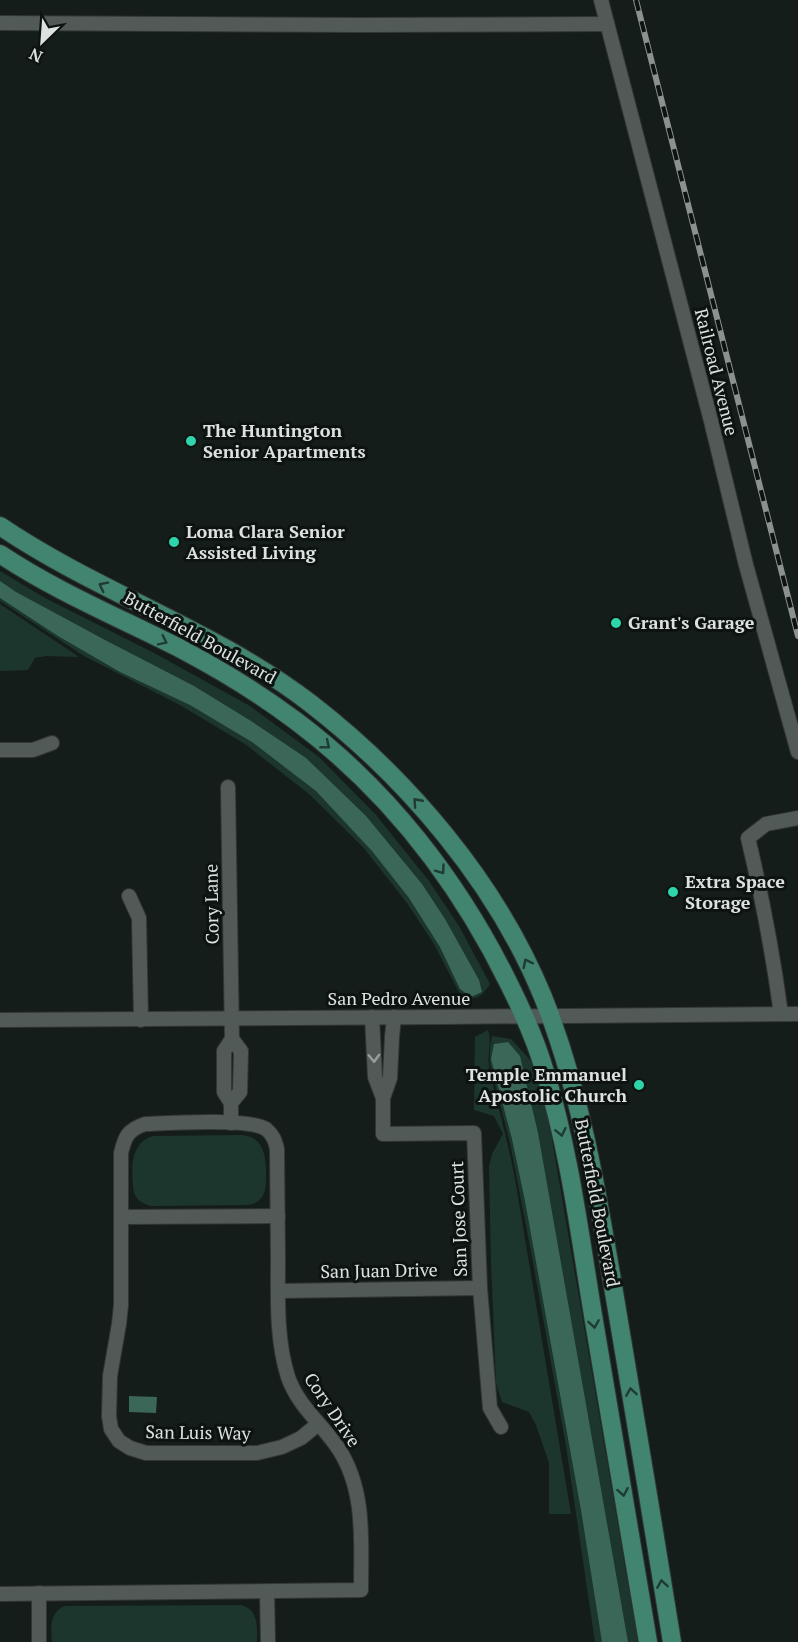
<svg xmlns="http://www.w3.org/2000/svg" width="798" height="1642" font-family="'PT Serif',serif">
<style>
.green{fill:#1d362d}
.water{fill:#3b6758}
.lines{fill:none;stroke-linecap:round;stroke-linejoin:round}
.minor-casing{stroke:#333735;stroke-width:16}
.primary-casing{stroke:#333735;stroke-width:20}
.minor{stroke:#525a57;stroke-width:14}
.primary{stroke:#418571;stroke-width:18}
.rail-casing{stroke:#8b918f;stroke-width:6}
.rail{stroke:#0c1311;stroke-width:4;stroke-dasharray:11;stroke-linecap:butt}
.oneway{stroke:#1f3b33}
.oneway2{stroke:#989e9c}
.poi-dot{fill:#30d4aa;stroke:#0c1311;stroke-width:2}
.labels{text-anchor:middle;stroke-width:6;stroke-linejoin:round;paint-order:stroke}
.street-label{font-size:18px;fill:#dde2e0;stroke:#0c1311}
.poi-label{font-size:18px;font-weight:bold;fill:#dde2e0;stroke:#0c1311;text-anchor:start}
</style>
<rect width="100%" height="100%" fill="#151d1a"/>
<g class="green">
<path d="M0 571 45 598 156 654 250 706 319 757 376 815 429 881 459 926 490 984C481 997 478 1000 462 998L434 944 407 903 363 847 309 794 245 744 180 705 84 656 0 601Z"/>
<path d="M0 604 79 657 46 656 35 658 28 670 0 671Z"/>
<path d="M488 1030C492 1041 487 1055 489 1067 497 1105 508 1141 515 1179L571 1514H549V1463L536 1425 529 1412 502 1402 496 1383 491 1263 489 1166 492 1154 503 1134 494 1116 474 1110 475 1037Z"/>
<path d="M492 1036 511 1039 533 1063 549 1122 638 1642H595L566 1446 532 1257 510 1143 490 1064V1047Z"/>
<path d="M153 1136 242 1135C262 1137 265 1152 266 1169 266 1186 268 1203 246 1205L151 1206C143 1204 137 1200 134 1193 131 1172 129 1143 153 1136Z"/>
<path d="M241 1605C259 1610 257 1627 257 1642H52C51 1627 49 1614 64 1606Z"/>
</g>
<g class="water">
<path d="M0 581 16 592 105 640 194 686 251 721 306 758 366 816 422 884 445 919 479 980 482 992 471 997 460 989 440 947 409 898 372 851 316 791 252 742 190 705 120 672 58 636 0 598Z"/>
<path d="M508 1042 520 1056 538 1133 628 1642H602L581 1510 525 1201 512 1139 491 1059 494 1044Z"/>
<path d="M129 1396 157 1397 156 1413 129 1412Z"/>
</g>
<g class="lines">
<g class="minor-casing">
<g id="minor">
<path d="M601 0 711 421 746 565 798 752"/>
<path d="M0 23 360 25 607 24"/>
<path d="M0 750H33L52 743"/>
<path d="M228 787 232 1039 241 1051 240 1092 231 1103V1123"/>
<path d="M129 896 139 918 141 1020"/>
<path d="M781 1014C773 955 762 896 748 838L766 824 798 818"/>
<path d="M372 1017 375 1077 383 1098"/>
<path d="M394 1017 392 1037 390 1078 383 1098V1134L474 1133 480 1288 490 1408 501 1427"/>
<path d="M0 1020C266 1020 532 1015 798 1014"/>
<path d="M231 1103 224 1092V1051L232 1039"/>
<path d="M121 1217 278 1216"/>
<path d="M278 1291 480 1288"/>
<path d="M267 1592 268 1642"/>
<path d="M39 1593V1642"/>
<path d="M0 1594 361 1590C361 1542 366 1490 338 1448 322 1424 298 1406 288 1377 276 1339 278 1298 278 1259 278 1222 277 1185 277 1149 275 1140 273 1135 266 1129 249 1118 168 1123 145 1124 128 1130 125 1136 121 1153V1305L119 1324 110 1376 109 1416 111 1429 119 1441 130 1448 146 1453H257L282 1447 301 1438 318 1424"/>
</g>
</g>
<g class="primary-casing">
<g id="primary">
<path d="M0 526C99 593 215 630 310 703 407 778 496 882 543 997 583 1097 599 1204 617 1310 636 1421 654 1531 672 1642"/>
<path d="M0 554C57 592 120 618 181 649 221 670 260 694 296 721 388 790 459 882 509 984 523 1012 536 1041 545 1072 571 1156 581 1246 596 1333 613 1436 631 1539 648 1642"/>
</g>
</g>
<use href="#minor" class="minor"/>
<use href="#primary" class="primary"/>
<g class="rail-casing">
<path id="rail" d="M636 0 798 636"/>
</g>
<use href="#rail" class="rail"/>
</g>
<defs><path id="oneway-chevron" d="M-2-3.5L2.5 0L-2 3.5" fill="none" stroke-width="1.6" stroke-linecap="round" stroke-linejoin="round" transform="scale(1.5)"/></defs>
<g class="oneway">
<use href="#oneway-chevron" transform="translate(103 586) rotate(-153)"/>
<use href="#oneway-chevron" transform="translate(163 641) rotate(26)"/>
<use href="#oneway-chevron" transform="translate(326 745) rotate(39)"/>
<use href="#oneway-chevron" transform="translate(417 802) rotate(-132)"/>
<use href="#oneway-chevron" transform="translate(441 870) rotate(54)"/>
<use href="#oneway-chevron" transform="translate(527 963) rotate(-117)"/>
<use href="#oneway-chevron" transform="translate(561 1132) rotate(78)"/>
<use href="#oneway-chevron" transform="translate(594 1324) rotate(81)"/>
<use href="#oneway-chevron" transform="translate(631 1392) rotate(-99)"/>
<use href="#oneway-chevron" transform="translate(623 1492) rotate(80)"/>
<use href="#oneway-chevron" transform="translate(662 1584) rotate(-99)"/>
</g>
<use class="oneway2" href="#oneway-chevron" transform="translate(374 1058) rotate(88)"/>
<g class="poi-dot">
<circle cx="191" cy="441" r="6"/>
<circle cx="174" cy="542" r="6"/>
<circle cx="616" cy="623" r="6"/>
<circle cx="673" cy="892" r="6"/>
<circle cx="639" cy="1085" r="6"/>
</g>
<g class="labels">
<g class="street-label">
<text transform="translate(716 372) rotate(76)" y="6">Railroad Avenue</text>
<text transform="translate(200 638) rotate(29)" y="6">Butterfield Boulevard</text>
<text transform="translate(212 904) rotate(-91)" y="6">Cory Lane</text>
<text x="399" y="1005">San Pedro Avenue</text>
<text transform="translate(597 1203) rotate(79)" y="6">Butterfield Boulevard</text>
<text transform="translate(459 1219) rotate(-92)" y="6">San Jose Court</text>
<text transform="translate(379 1271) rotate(-1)" y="6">San Juan Drive</text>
<text transform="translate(332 1410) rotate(56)" y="6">Cory Drive</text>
<text transform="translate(198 1433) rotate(1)" y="6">San Luis Way</text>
</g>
<g class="poi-label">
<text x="203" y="437">The Huntington<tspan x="203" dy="21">Senior Apartments</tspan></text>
<text x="186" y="538">Loma Clara Senior<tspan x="186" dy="21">Assisted Living</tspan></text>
<text x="628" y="629">Grant's Garage</text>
<text x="685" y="888">Extra Space<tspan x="685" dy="21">Storage</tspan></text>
<text x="627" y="1081" text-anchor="end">Temple Emmanuel<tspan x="627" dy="21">Apostolic Church</tspan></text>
</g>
</g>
<g transform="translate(42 42) rotate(205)" stroke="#0c1311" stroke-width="4.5" paint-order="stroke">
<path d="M0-4.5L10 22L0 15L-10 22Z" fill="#dde2e0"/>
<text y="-9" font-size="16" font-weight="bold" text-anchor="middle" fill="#dde2e0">N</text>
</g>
</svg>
